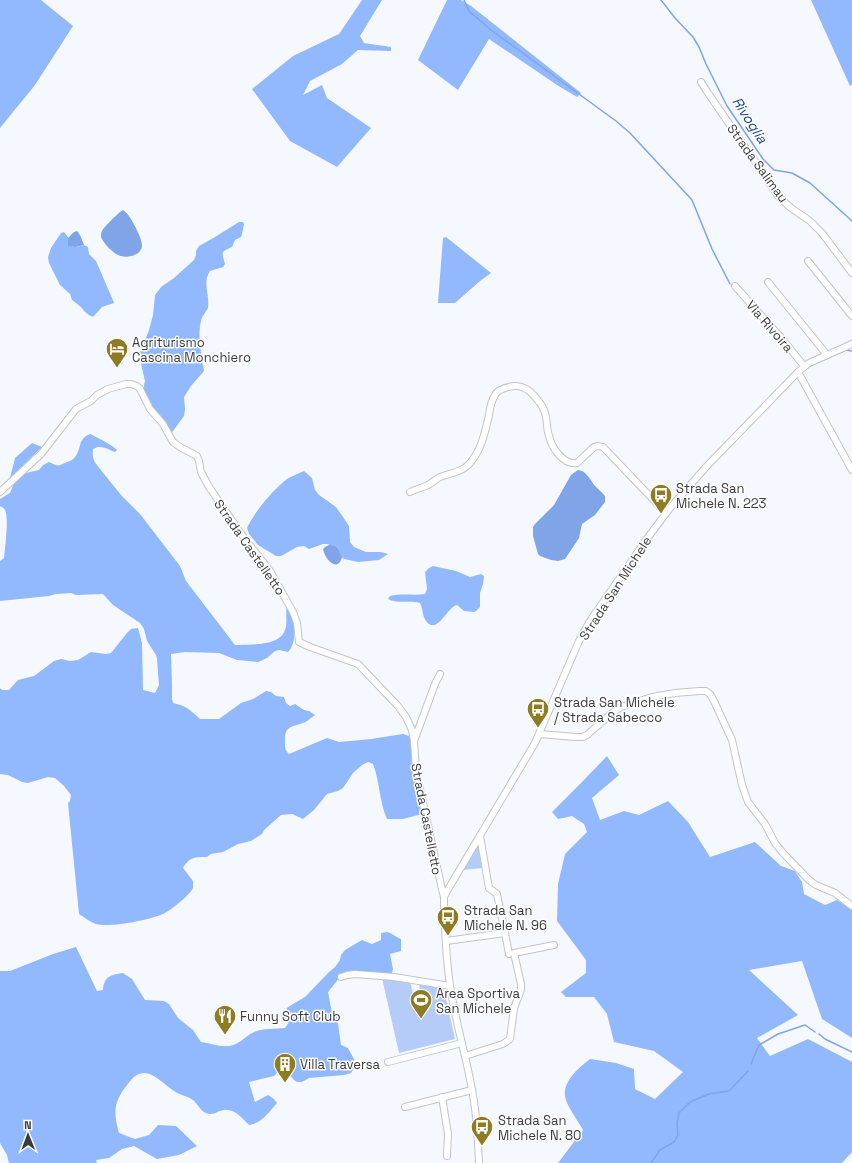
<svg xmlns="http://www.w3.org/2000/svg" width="852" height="1163" font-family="'Space Grotesk',sans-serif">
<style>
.green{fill:#b4ccf7}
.forest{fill:#92b8fe}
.water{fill:#7fa4e8}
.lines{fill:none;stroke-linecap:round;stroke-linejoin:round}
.stream{stroke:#7fa4e8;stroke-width:1.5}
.minor-casing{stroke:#c1c5cb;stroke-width:8}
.minor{stroke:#fff;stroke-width:6}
.labels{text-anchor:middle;stroke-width:3;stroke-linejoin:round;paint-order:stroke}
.street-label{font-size:13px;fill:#393b3d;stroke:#fff}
.poi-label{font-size:13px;fill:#393b3d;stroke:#fff;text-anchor:start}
.water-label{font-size:14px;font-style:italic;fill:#1b4392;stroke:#fff}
</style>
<rect width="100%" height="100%" fill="#f5f9ff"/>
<g class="green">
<path d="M478 844 483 868 462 870Z"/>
<path d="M382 978 410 982 415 1000 421 999 419 984H426L442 988 444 990 455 1039 399 1053Z"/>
</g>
<g class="forest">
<path d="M0 0H41L73 26 35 85 0 128Z"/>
<path d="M362 0H382L360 36 364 43 391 47V51L358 50 342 64 310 81 303 95 322 85 327 98 371 128 337 167 290 141 252 89 293 56 339 34Z"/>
<path d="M447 0H461L471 6 581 93 577 97 557 85 489 39 458 90 418 60Z"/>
<path d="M811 0H852V85L850 86Z"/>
<path d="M239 222H243L244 224 242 234 241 237 235 240 232 247C220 252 222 252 225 264L223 267 210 271C202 282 210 295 208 308 206 312 202 316 201 321 197 336 202 357 204 371L191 386 184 397 185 409 184 416 170 435 149 402 143 390 145 381 139 355 149 330 153 315 155 295 161 287 174 278 194 260 196 255V251L199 246 215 237Z"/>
<path d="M64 232 68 237V238L72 247 81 246 84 245 88 247 89 254 96 261 112 298 114 303 102 307 93 317 89 315 85 312 81 307 72 300 70 294 60 285 49 263 48 257 51 248 61 233Z"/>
<path d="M446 237 491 273 480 281 455 303H438L443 238Z"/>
<path d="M90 434C95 436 114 446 117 450L115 452C107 449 101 444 93 449 92 455 93 459 96 464L121 495 140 514 180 566 186 581 235 645H239C252 644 280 646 285 630 288 622 285 613 287 605 289 610 292 615 293 620 296 629 295 645 288 652L279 650 275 651 267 658 258 662 237 660 219 653 185 652 171 654 172 684V699L173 703C187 706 190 710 200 719H219L241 703 253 699 266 691 271 692 276 696 284 697 286 703 290 706 295 704 304 710 309 711 315 715C312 717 310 719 307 721 295 728 284 723 285 742 285 748 285 750 289 754L327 738 339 742 371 739 403 734 409 736 412 742 413 773 422 814 403 819H387C379 801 380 782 373 764L368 762 362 765 353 773 343 788 338 791 327 794 314 810 303 819 292 814 281 815 264 830 262 834 251 841 238 844 223 852 211 854 207 857C195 857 189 857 183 868L193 881C193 884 193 886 193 888 190 895 170 911 163 914 149 920 110 928 96 924 90 922 84 917 79 914L68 803 70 801 71 795 64 786 55 778 48 777 28 783 22 782 8 775 0 774V688L2 690H9L18 680 34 676 54 661 61 659 70 661 78 660 91 652 106 654 111 653 127 633 131 629 138 628 142 643 143 690 155 693 159 685 157 659 156 655 147 641 144 629 140 623 113 605 103 594 76 595 71 593 56 594 49 596 0 601V561L4 558C5 549 9 517 5 510 4 508 2 507 0 506V499L10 493 14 483 21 476 26 473 39 470 43 465 49 462C58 466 57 467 67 462 70 461 73 460 75 457 82 449 77 439 90 434Z"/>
<path d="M32 443 42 447 10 478 15 458Z"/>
<path d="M304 471 312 478 315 490 319 495 336 507 343 517 349 526 350 542 354 547 366 552H381L388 554 379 560 358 562 344 559 340 556 336 550 328 544H323L309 549 304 546 297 547 281 556H276L258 545 249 534 247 528C255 511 272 491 287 479 292 476 299 473 304 471Z"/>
<path d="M433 566 456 571 470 577 481 574 484 576 483 584 480 593V607L475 612 464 611 457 605C447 607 437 636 426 621 422 615 423 609 420 603 410 600 396 604 388 599L390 596C402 593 413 596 425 594L427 589 425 572 429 568Z"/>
<path d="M607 756 619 775 592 798 600 820 624 811 639 815 668 801 688 822 710 857 755 842 781 866 795 871 802 882 804 894 825 905 837 900 852 910V1038L822 1019 802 961 749 970 798 1015 757 1038 770 1056 808 1039 852 1062V1152L842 1163H558L583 1130C578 1121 569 1109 566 1100 560 1084 578 1068 590 1059L616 1063 634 1069 635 1089 655 1099 683 1072 654 1051 614 1042 607 1014 594 997H566L561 992 586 973V960L557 921 558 884 565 854 587 832 584 824 572 816 558 819 552 812 581 783Z"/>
<path d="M387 932C392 933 396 937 401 939V951L390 954 393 969 392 973 388 974 340 977 328 992 332 1013 337 1016 341 1045 348 1048 354 1059 355 1066 351 1073 344 1075 309 1078 302 1082H297L294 1080 285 1069 280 1070 274 1076 249 1082 255 1102 268 1095 274 1099 277 1103C268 1113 262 1123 249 1125 243 1119 234 1108 224 1110 217 1111 213 1116 206 1113 200 1111 198 1104 193 1100 188 1096 179 1095 174 1091 162 1084 149 1065 134 1077 130 1080 127 1086 124 1089 113 1104 114 1116 119 1133L135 1139 149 1135 158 1125 176 1126 197 1146 179 1155 157 1159 134 1146 122 1149 109 1158 96 1160 97 1163H9L7 1155 0 1143V971H10L53 954 76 947 97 991 103 990C104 976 111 975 123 973L132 979 145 1000 164 1001 169 1004 178 1018 193 1030 201 1042C210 1043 219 1047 229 1046 239 1045 245 1036 254 1032 263 1028 276 1029 285 1028L289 1022 281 1016 288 1007 305 997 328 973 335 967 340 960 341 955 345 950 362 940 372 944 381 940V933Z"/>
</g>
<g class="water">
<path d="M123 210C129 214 132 221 136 228 138 233 142 240 142 246 141 256 126 259 118 255 112 252 104 244 101 237 101 235 101 233 102 231 104 227 119 212 123 210Z"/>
<path d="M77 231C80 234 83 242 84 245L75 247 68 246V238L74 232Z"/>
<path d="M578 470C587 471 590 480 595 486 598 489 602 492 605 496V502L595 515 582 524 579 538 565 559 558 561 551 560 540 556 538 554 533 536V527L535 524 554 505 571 475Z"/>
<path d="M329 545C340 546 337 550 342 557 338 573 325 560 323 549L325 547Z"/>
</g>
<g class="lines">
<g class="stream">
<path d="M464 0 469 11 491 30 616 121 630 133 692 200 712 249 730 284"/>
<path d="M661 0 675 18 693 37 699 47 706 64 727 106 763 159 774 170 792 173 810 183 852 221"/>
<path d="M810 366 846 350 852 351"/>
<path d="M819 1034 825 1039 852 1052"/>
<path d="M751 1064 759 1045 778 1034 805 1025 815 1032"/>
<path d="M651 1163 660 1150 674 1142 678 1135 677 1123 679 1113 690 1102 709 1094 729 1091 748 1071"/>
</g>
<g class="minor-casing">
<g id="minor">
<path d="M701 82 708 93 754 160 778 196 791 208 810 221 822 233 852 273"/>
<path d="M808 261 852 316"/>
<path d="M768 282 827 355"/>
<path d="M735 286 783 340 804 366"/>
<path d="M798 372 852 470"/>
<path d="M0 492 41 454 76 409 91 401 97 395 108 389 126 384H131L137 386 140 389 150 409 163 424 173 442 180 447 197 456 199 461 201 472 209 487 242 535 270 571 293 612 297 623 299 642 310 647 358 664 398 706 406 717 412 730 414 741 416 771 441 885 444 897"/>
<path d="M410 492C416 489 422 488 428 485 432 483 436 479 440 477 450 473 463 472 470 463 482 449 485 432 489 415 490 408 491 401 495 395 498 389 507 387 514 386 527 385 535 396 542 406 549 418 545 424 549 436 552 448 563 465 577 463L594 447 597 446 603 447 666 513"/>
<path d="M539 734 576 737H583L587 735 612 713 621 707 630 704 652 697 675 693 699 691H706L710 694 714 701 732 740 742 785 748 802 765 824 775 843 783 853 809 880 816 885 835 893 852 906"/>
<path d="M414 741 435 684 440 674"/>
<path d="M505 933 509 954"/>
<path d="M446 941 505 933 497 894 489 888 480 836"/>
<path d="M341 977 347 975 355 974 394 977 450 986"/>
<path d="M465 1056 503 1044 510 1039 514 1008 521 990V984L514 953 554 945"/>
<path d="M388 1062 462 1043"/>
<path d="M442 1097 448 1134 447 1156"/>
<path d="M405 1107 472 1090"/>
<path d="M479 1163C478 1139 477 1114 472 1090 466 1055 455 1021 450 985 446 959 445 932 444 906V897L447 891 535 743 579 641 590 621 646 540 670 508 706 467 798 372 809 363 852 344"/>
</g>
</g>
<use href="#minor" class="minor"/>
</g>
<defs>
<g id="hotel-pin" transform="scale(1.15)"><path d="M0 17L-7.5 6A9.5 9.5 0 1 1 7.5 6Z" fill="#8e7c22" stroke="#fff"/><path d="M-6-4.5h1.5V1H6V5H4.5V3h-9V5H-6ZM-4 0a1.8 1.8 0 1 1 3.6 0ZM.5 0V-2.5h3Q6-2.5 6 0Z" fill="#fff"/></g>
<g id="bus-pin" transform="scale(1.15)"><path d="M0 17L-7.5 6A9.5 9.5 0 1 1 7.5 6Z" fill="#8e7c22" stroke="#fff"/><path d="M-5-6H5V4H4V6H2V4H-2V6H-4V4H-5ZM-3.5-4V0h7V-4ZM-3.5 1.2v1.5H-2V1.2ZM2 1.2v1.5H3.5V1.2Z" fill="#fff"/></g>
<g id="stadium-pin" transform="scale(1.15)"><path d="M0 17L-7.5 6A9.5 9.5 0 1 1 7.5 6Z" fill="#8e7c22" stroke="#fff"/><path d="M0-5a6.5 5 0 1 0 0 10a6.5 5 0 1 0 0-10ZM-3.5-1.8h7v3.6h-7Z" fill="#fff"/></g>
<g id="restaurant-pin" transform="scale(1.15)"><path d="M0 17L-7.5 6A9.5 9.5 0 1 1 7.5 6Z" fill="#8e7c22" stroke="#fff"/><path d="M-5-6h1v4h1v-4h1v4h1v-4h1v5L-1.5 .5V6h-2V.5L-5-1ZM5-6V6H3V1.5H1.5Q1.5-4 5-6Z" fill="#fff"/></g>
<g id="building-pin" transform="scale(1.15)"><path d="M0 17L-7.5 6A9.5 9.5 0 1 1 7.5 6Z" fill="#8e7c22" stroke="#fff"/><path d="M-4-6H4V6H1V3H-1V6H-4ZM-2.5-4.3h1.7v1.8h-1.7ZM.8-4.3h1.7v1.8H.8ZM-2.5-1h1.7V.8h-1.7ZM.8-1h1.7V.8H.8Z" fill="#fff"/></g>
</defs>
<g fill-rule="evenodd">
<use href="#hotel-pin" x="117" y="349"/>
<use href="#bus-pin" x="661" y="495"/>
<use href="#bus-pin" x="538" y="709"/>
<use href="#bus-pin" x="448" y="917"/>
<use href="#stadium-pin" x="421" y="1000"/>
<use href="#restaurant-pin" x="225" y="1016"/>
<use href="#building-pin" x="285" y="1064"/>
<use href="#bus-pin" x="482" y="1127"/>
</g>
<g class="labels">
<g class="street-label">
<text transform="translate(758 163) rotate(54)" y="5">Strada Salimau</text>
<text transform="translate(770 326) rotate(49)" y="5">Via Rivoira</text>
<text transform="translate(250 547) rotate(55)" y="5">Strada Castelletto</text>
<text transform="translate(615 588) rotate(-57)" y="5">Strada San Michele</text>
<text transform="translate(427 819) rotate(79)" y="5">Strada Castelletto</text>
</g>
<g class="poi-label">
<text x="132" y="347">Agriturismo<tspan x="132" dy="15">Cascina Monchiero</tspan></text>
<text x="676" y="493">Strada San<tspan x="676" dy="15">Michele N. 223</tspan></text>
<text x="554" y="707">Strada San Michele<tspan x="554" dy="15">/ Strada Sabecco</tspan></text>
<text x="464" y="915">Strada San<tspan x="464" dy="15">Michele N. 96</tspan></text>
<text x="436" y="998">Area Sportiva<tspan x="436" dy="15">San Michele</tspan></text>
<text x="240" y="1021">Funny Soft Club</text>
<text x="300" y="1069">Villa Traversa</text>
<text x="498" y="1125">Strada San<tspan x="498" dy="15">Michele N. 80</tspan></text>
</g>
<g class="water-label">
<text transform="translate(750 120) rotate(57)" y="5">Rivoglia</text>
</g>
</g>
<g transform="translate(28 1135) rotate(359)" stroke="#ffffff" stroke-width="3" paint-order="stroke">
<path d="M0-3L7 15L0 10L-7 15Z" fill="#393b3d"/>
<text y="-6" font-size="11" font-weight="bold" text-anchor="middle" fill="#393b3d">N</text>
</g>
</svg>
